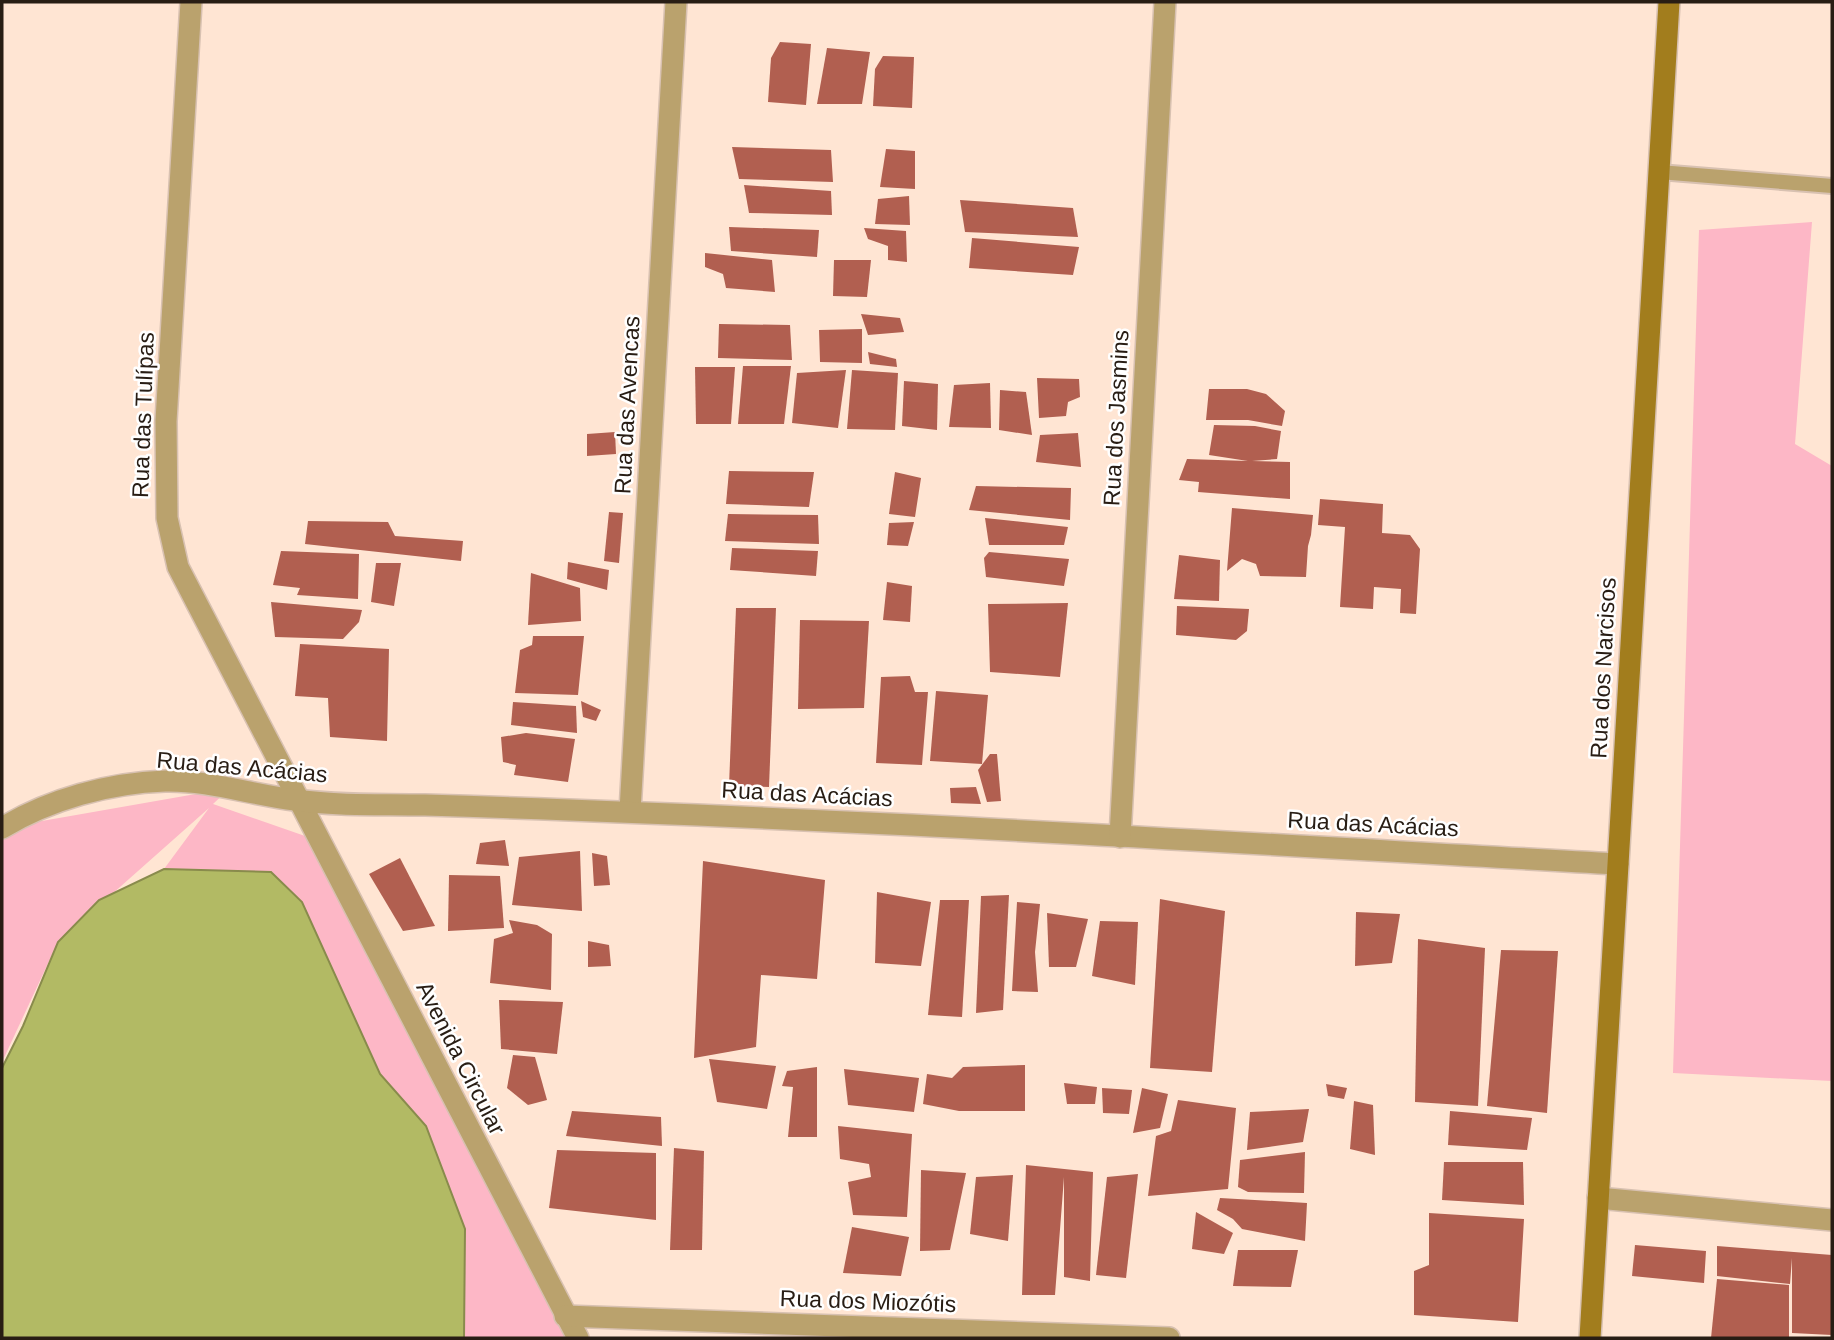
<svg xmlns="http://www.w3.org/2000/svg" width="1834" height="1340" font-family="Helvetica,sans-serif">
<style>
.green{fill:#fdb7c6}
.water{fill:#b2ba64;stroke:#898b4c;stroke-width:2}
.building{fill:#b15f50}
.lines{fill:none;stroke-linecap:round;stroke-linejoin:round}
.lane-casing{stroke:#d8c1b1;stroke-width:18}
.street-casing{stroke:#d8c1b1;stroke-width:24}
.secondary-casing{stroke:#d8c1b1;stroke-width:24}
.lane{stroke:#baa26d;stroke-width:14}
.street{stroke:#baa26d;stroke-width:21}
.secondary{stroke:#a27d1d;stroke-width:21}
.labels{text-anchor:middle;stroke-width:5;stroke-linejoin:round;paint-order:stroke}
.street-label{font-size:23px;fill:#281d14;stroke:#fff}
</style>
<rect width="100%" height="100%" fill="#ffe5d3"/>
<g class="green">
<path d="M1812 222 1795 444 1832 466V1081L1673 1073 1699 230Z"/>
<path d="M230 788 213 804 305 836 577 1338H464L465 1229 426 1126 380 1074 271 872 164 869 209 808 58 942 2 1062V828Z"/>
</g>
<path class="water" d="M164 869 271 872 302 902 380 1074 426 1126 465 1229 464 1338H2V1068L23 1026 58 942 99 900Z"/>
<g class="building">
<path d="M780 42 811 44 806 105 768 102 771 58Z"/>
<path d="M827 48 870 52 862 104H817Z"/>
<path d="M883 56 914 57 912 108 873 106 875 69Z"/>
<path d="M732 147 831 150 833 182 739 179Z"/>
<path d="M886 149 915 151V189L880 187Z"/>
<path d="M744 185 831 191 832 215 749 213Z"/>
<path d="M909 196 910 225 875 224 878 199Z"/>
<path d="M960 200 1073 208 1078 237 965 232Z"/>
<path d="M729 227 819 230 817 257 731 251Z"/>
<path d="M864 228 906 231 907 262 888 260V246L868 239Z"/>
<path d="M972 238 1079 247 1073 275 969 268Z"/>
<path d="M705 253 772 260 775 292 726 288 723 274 705 267Z"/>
<path d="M834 260H871L867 297 833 296Z"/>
<path d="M861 314 900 318 904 332 868 335Z"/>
<path d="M719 324 790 325 792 360 718 358Z"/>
<path d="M862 329V363L820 362 819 330Z"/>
<path d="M868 352 896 359 897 367 870 364Z"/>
<path d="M743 366H791L784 424H738Z"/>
<path d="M695 367H735L731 424H696Z"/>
<path d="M846 370 838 428 792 423 797 373Z"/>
<path d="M852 370 898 373 895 430 847 429Z"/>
<path d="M1037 378 1079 379 1080 397 1068 402 1066 416 1039 418Z"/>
<path d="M904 381 938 384 937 430 902 426Z"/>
<path d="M990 383 991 428 949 427 954 385Z"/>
<path d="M1209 389H1247L1266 394 1285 411 1282 426 1248 420H1206Z"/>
<path d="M1000 390 1026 392 1032 435 999 430Z"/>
<path d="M1214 425 1255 426 1281 431 1277 459 1252 461 1290 462V499L1198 492 1199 482 1179 480 1187 459 1248 461 1209 455Z"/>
<path d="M615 432 616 454 587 456V434Z"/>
<path d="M1078 433 1081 467 1036 462 1040 435Z"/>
<path d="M729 471 814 472 809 507 726 504Z"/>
<path d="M895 472 921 478 915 517 889 514Z"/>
<path d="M976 486 1071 488 1070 520 969 510Z"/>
<path d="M1320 499 1383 504 1382 533 1410 535 1420 549 1416 614 1400 613 1401 589 1374 587 1373 609 1340 607 1345 527 1318 525Z"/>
<path d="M1232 508 1313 515 1311 535 1308 546 1306 577 1260 576 1256 564 1242 559 1227 571Z"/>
<path d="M609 512 623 513 619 563 604 561Z"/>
<path d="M728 514 818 515 819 544 725 541Z"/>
<path d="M985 518 1068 527 1064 545H989Z"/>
<path d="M308 521 388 522 395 536 463 541 461 561 305 544Z"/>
<path d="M914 522 908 546 887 545 889 523Z"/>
<path d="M732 548 818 551 816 576 730 570Z"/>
<path d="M281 551 359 554 358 599 297 595 300 588 273 585Z"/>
<path d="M989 552 1069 559 1064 586 986 577 984 558Z"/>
<path d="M1179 555 1220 560 1219 601 1174 599Z"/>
<path d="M568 562 609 570 607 590 567 579Z"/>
<path d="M376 563H401L394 606 371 602Z"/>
<path d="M531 573 580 588 581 621 528 625Z"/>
<path d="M887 582 912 586 910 622 883 620Z"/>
<path d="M271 602 362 610 359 622 343 639 275 637Z"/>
<path d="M1068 603 1060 677 990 672 988 604Z"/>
<path d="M1177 606 1249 609 1247 631 1236 640 1176 635Z"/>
<path d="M736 608H776L769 787 729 786Z"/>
<path d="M800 620 869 621 864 708 798 709Z"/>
<path d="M533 636H584L578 695 515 693 520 650 532 645Z"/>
<path d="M300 644 389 649 387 741 330 737 328 698 295 696Z"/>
<path d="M910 676 915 692H928L922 765 876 763 881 677Z"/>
<path d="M936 691 988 695 982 764 930 761Z"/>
<path d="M581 701 601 710 596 721 583 717Z"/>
<path d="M513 702 576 706 577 733 511 725Z"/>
<path d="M526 733 575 739 568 782 514 775 516 765 503 762 501 737Z"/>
<path d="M990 754H997L1001 801 987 802 978 770Z"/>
<path d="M976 787 981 804 951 803 950 788Z"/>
<path d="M505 840 509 866 476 864 480 843Z"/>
<path d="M580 851 582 911 512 905 519 857Z"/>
<path d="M592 853 607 856 610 885 594 886Z"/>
<path d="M400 858 435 926 403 931 369 874Z"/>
<path d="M703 861 825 880 817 979 761 975 756 1047 694 1058Z"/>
<path d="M449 875 500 876 504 928 448 931Z"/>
<path d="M877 892 931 902 921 966 875 963Z"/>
<path d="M1009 895 1003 1010 976 1013 981 896Z"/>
<path d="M1160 899 1225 911 1212 1072 1150 1068Z"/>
<path d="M940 900H969L962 1017 928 1015Z"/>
<path d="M1017 902 1040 904 1035 952 1038 992 1012 991Z"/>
<path d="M1356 912 1400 914 1392 963 1355 966Z"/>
<path d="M1047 913 1088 919 1076 967H1049Z"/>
<path d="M509 920 537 925 552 934 551 990 490 983 494 939 513 933Z"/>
<path d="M1100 921 1138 922 1135 985 1092 976Z"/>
<path d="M1418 939 1485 948 1478 1106 1415 1102Z"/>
<path d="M588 941 609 945 611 966 588 967Z"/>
<path d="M1501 950 1558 951 1547 1113 1487 1106Z"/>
<path d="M499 1000 563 1002 557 1054 501 1049Z"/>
<path d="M513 1055 535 1057 547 1100 528 1105 507 1088Z"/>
<path d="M709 1059 776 1066 767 1109 717 1102Z"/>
<path d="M1025 1065V1111H959L923 1104 927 1074 952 1078 963 1067Z"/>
<path d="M817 1067V1137H788L793 1087 782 1086 787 1071Z"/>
<path d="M844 1069 919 1078 914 1112 848 1105Z"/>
<path d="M1064 1083 1097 1087 1095 1104H1067Z"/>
<path d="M1326 1084 1347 1088 1344 1099 1328 1096Z"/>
<path d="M1102 1088 1132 1090 1129 1114 1103 1113Z"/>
<path d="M1142 1088 1168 1094 1160 1128 1133 1133Z"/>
<path d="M1178 1100 1236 1108 1228 1189 1148 1196 1156 1136 1171 1131Z"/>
<path d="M1354 1101 1373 1105 1375 1155 1350 1149Z"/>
<path d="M1309 1109 1303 1142 1247 1150 1250 1112Z"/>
<path d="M572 1111 661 1117 662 1146 566 1136Z"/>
<path d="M1450 1111 1532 1118 1527 1150 1448 1145Z"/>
<path d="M838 1126 912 1134 907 1217 853 1215 848 1182 871 1177 869 1164 840 1159Z"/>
<path d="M674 1148 704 1151 702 1250H670Z"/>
<path d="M557 1150 656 1153V1220L549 1208Z"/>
<path d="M1305 1152 1304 1193 1248 1192 1238 1187 1240 1160Z"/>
<path d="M1444 1162H1523L1524 1205 1442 1200Z"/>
<path d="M1026 1165 1093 1172 1090 1281 1064 1277V1177L1055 1295H1022Z"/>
<path d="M921 1170 966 1173 950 1250 920 1251Z"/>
<path d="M1138 1174 1126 1278 1096 1275 1107 1177Z"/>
<path d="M1013 1175 1008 1241 970 1234 976 1177Z"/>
<path d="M1220 1198 1307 1203 1305 1241 1242 1229 1233 1219 1217 1210Z"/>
<path d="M1196 1212 1233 1233 1224 1254 1192 1249Z"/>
<path d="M1429 1213 1524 1219 1518 1322 1414 1315V1271L1429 1265Z"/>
<path d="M852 1227 909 1237 901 1276 843 1273Z"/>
<path d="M1635 1245 1706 1251 1704 1283 1632 1276Z"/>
<path d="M1717 1246 1832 1255V1335L1792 1333V1258L1790 1284 1717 1276Z"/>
<path d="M1238 1250H1298L1291 1287 1233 1286Z"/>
<path d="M1717 1279 1789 1285V1338H1711Z"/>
</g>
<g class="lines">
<g class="lane-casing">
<path id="lane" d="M1659 172 1832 186"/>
</g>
<g class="street-casing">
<g id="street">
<path d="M191 2 166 421 167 518 178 567 578 1338"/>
<path d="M630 811 676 2"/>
<path d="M2 828C50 799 109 783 165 781 209 780 252 795 295 800 337 806 382 804 425 805 823 817 1221 842 1618 864"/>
<path d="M1120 837 1165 2"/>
<path d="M1598 1198 1832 1220"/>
<path d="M565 1316 1169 1338"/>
</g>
</g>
<g class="secondary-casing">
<path id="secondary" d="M1590 1338 1669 2"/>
</g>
<use href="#lane" class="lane"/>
<use href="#street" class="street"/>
<use href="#secondary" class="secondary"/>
</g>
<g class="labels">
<g class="street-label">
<text transform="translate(627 405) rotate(-87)" y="8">Rua das Avencas</text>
<text transform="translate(143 415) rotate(-88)" y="8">Rua das Tulípas</text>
<text transform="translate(1116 418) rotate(-87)" y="8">Rua dos Jasmins</text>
<text transform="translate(1603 668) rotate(-87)" y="8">Rua dos Narcisos</text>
<text transform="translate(242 767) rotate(5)" y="8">Rua das Acácias</text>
<text transform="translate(807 794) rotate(3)" y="8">Rua das Acácias</text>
<text transform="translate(1373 824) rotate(3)" y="8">Rua das Acácias</text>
<text transform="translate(461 1058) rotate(63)" y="8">Avenida Circular</text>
<text transform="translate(868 1301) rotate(2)" y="8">Rua dos Miozótis</text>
</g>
</g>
<rect width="1834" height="1340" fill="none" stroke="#281d14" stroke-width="7"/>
</svg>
